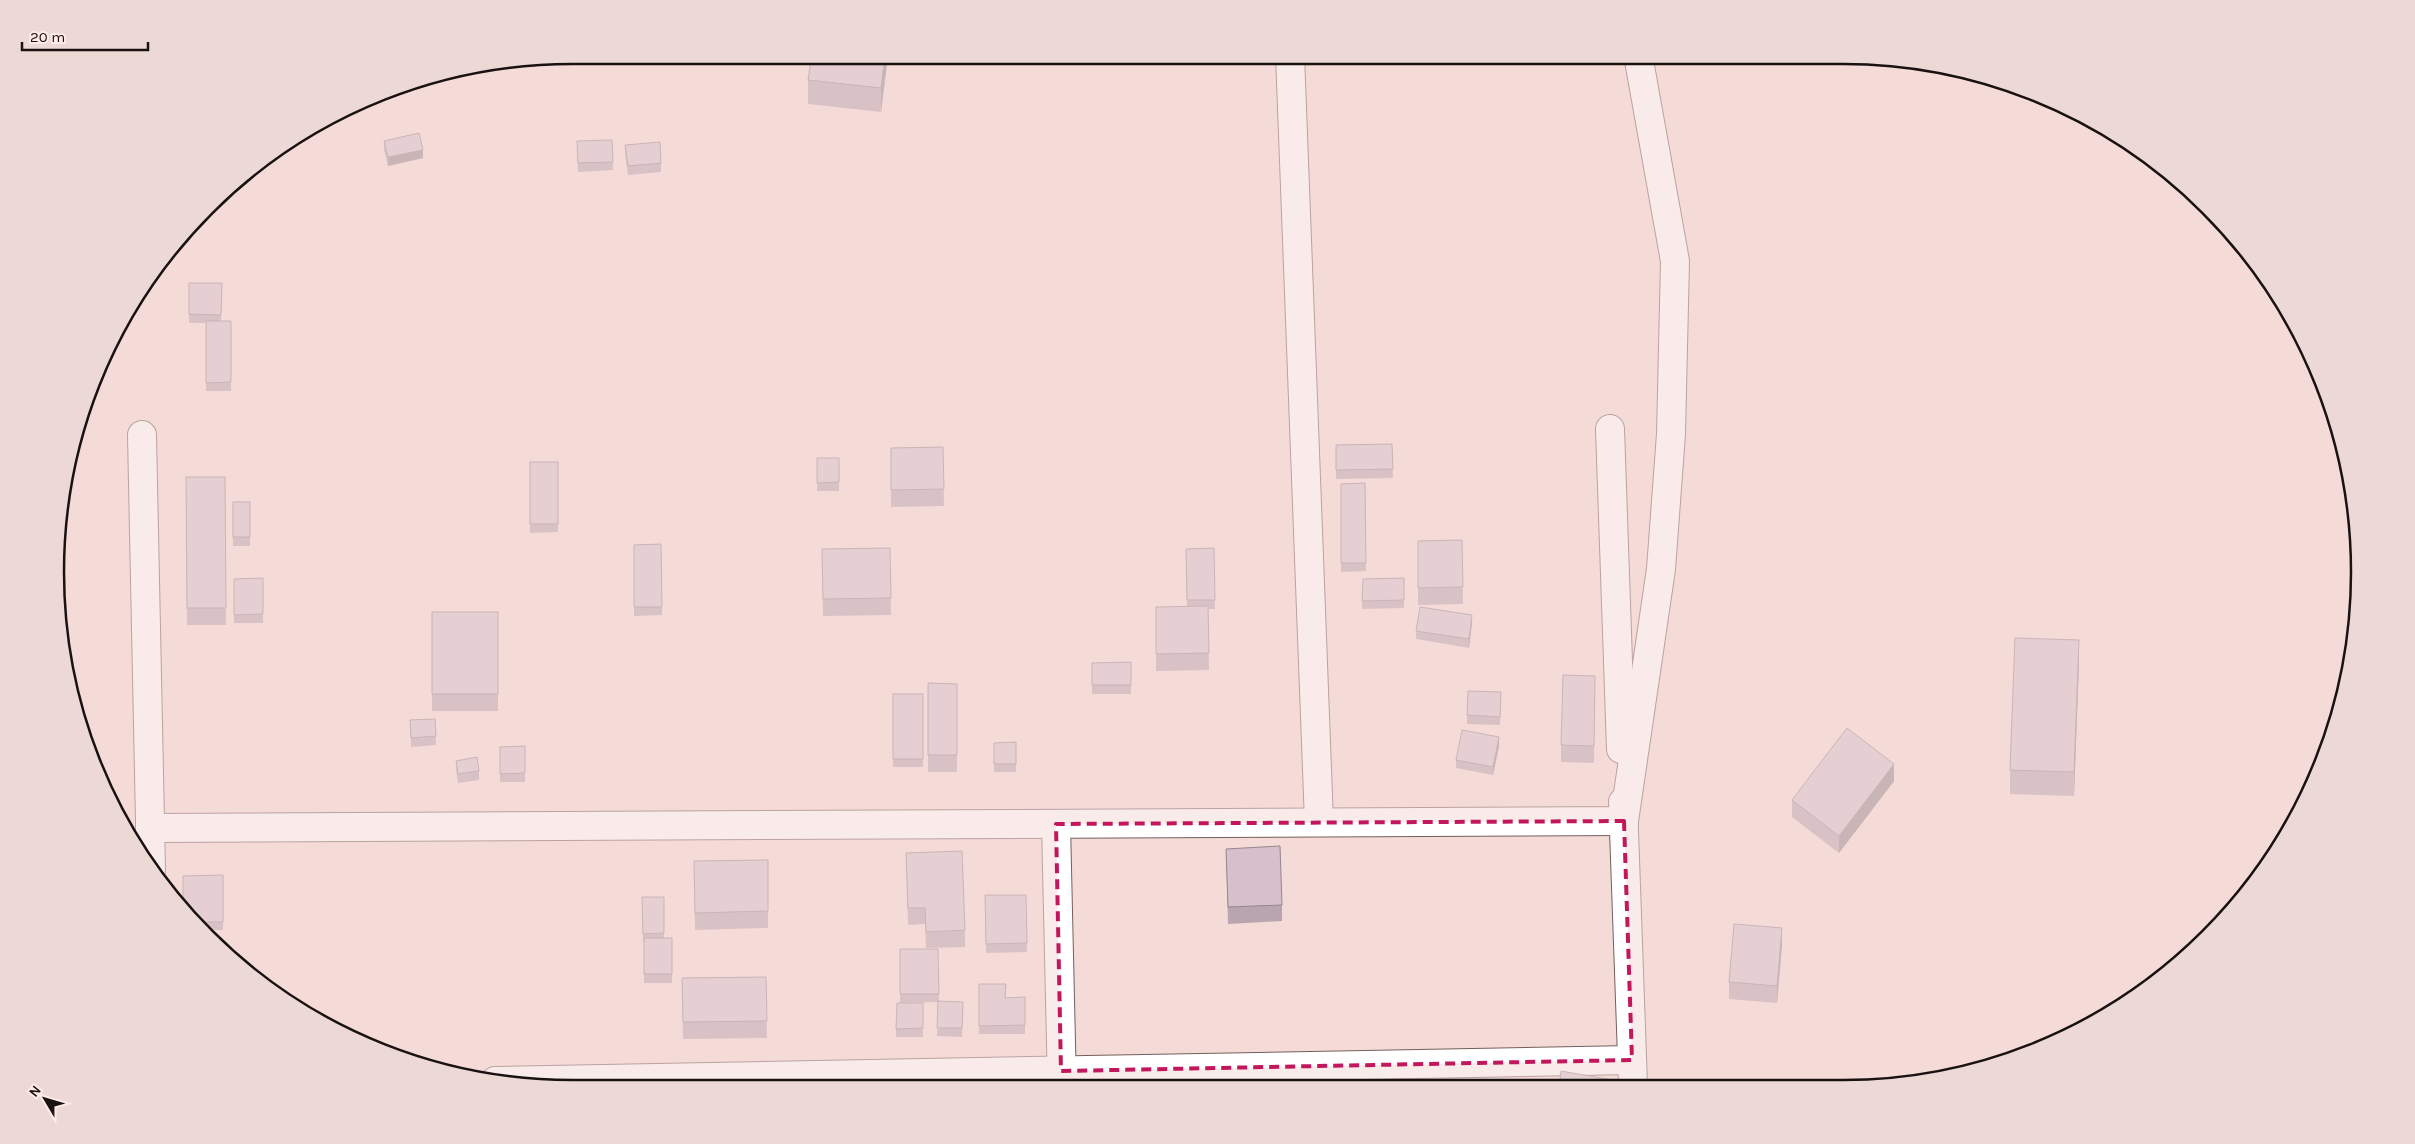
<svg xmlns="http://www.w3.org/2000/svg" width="2415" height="1144" font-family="Karla,sans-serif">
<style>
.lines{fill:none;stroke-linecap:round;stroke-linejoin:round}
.street-casing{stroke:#745f5c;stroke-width:30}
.street{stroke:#fff;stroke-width:28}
.wall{fill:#b8a5ad}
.shaded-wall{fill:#96868d}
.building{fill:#d6c0c9;stroke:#96868d}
.marked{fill:none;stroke:#c2185b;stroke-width:4;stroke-dasharray:10 6;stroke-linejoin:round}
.rim{fill:none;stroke:#1a1211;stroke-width:2.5}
</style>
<rect width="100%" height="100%" fill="#f4dbd8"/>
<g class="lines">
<g class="street-casing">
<g id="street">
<path d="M1290 55 1319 822"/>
<path d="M1610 429 1621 749"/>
<path d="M142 435 151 870"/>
<path d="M1623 802 1633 1085"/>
<path d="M1056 824 1062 1087"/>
<path d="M150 828 1624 821 1661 569 1671 434 1675 261 1638 55"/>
<path d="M495 1081 1632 1060"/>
</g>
</g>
<use href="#street" class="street"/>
</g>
<g class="wall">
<path d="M812 55H888L881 112 808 104V80Z"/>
<path d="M384 141 423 158 388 166 384 150Z"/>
<path d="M577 141 613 162V170L578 172Z"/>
<path d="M625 145 661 163V172L628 175 625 154Z"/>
<path d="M189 283H222L221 321H231V391H206V323H189Z"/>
<path d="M1392 444 1393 478 1336 479V445Z"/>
<path d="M943 447 944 506 891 507V448Z"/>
<rect x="817" y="458" width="22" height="33"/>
<path d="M530 462H558V532L530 533Z"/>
<path d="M186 477H225L226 625H187Z"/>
<path d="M1365 483 1366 571 1341 572V484Z"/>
<rect x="233" y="502" width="17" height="44"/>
<path d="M1462 540 1463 604 1418 605V541Z"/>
<path d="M661 544 662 615 634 616V545Z"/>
<path d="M890 548 891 615 823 616 822 549Z"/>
<path d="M1214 548 1215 609H1208L1209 670 1156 671V607H1187L1186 549Z"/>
<path d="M263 578V623H234V579Z"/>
<path d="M1404 578V608L1362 609 1363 579Z"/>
<rect x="432" y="612" width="66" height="99"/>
<path d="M1472 623 1469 648 1416 639V631Z"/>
<path d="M1131 662V694H1092V663Z"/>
<path d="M2079 664 2074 796 2010 794V770Z"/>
<path d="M928 683 957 684V772H928Z"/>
<path d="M1595 692 1594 763 1561 762V745Z"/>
<rect x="893" y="694" width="30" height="73"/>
<path d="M1501 701 1500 725 1467 724V715Z"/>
<path d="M435 719 436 745 411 747 410 720Z"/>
<path d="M1016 742V772H994V743Z"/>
<path d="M525 746V782H500V747Z"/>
<path d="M1499 746 1493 775 1456 768V760Z"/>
<path d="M456 761 479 771V780L458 783 456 769Z"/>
<path d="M1894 781 1839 853 1792 817V800Z"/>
<path d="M1226 849 1282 905V921L1228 924Z"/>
<path d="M906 853 965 930V947L926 948 925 924 908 925Z"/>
<path d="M768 860V928L695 930 694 861Z"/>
<path d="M223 875V930H203L183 910Z"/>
<path d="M985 895H1026L1027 952 986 953Z"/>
<path d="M642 897H664V938H672V983H644V942H643Z"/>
<path d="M1782 945 1777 1003 1729 999V982Z"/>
<path d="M900 949H938L939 1001 963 1011 962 1037 937 1036 938 1002 900 1003Z"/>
<path d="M766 977 767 1038 683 1039 682 978Z"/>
<path d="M979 984 1006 998 1025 997V1034H979Z"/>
<path d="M923 1003V1037H896V1029Z"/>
</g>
<g class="shaded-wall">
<path d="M885 55H888L881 112V88Z"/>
<path d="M423 150V158L388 166V157Z"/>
<path d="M1472 615V623L1469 648V639Z"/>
<path d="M2079 640V664L2074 796V772Z"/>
<path d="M1499 737V746L1493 775V767Z"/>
<path d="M1894 764V781L1839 853V836Z"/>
<path d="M1782 928V945L1777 1003V986Z"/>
</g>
<g class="building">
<path d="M812 55H885L881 88 808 80Z"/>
<path d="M419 133 423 150 388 157 384 141Z"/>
<path d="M612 140 613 162 578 163 577 141Z"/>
<path d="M660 142 661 163 628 166 625 145Z"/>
<path d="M189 283H222L221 315 189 314Z"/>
<path d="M206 321H231V382L206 383Z"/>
<path d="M1392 444 1393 469 1336 470V445Z"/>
<path d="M943 447 944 489 891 490V448Z"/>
<path d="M817 458H839V482L817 483Z"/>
<rect x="530" y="462" width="28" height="62"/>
<path d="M186 477H225L226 608H187Z"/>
<path d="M1365 483 1366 563H1341V484Z"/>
<rect x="233" y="502" width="17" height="35"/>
<path d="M1462 540 1463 587 1418 588V541Z"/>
<path d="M661 544 662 607H634V545Z"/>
<path d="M890 548 891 598 823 599 822 549Z"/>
<path d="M1214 548 1215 600H1187L1186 549Z"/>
<path d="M263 578V614L234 615V579Z"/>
<path d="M1404 578V600L1362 601 1363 579Z"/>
<path d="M1208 606 1209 653 1156 654V607Z"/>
<path d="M1420 607 1472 615 1469 639 1416 631Z"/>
<rect x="432" y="612" width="66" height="82"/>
<path d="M2015 638 2079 640 2074 772 2010 770Z"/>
<path d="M1131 662V685H1092V663Z"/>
<path d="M1563 675 1595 676 1594 746 1561 745Z"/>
<path d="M928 683 957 684V755H928Z"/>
<path d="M1468 691 1501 692 1500 717 1467 715Z"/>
<rect x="893" y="694" width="30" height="65"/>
<path d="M435 719 436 736 411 738 410 720Z"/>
<path d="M1847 728 1894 764 1839 836 1792 800Z"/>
<path d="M1462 730 1499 737 1493 767 1456 760Z"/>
<path d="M1016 742V764H994V743Z"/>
<path d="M525 746V773L500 774V747Z"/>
<path d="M477 757 479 771 458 774 456 761Z"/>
<path d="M1280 846 1282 905 1228 907 1226 849Z"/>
<path d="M962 851 965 930 926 932 925 908H908L906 853Z"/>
<path d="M768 860V911L695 913 694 861Z"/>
<path d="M223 875V922H195L183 910V876Z"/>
<path d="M985 895H1026L1027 943 986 944Z"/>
<path d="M642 897H664V933L643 934Z"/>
<path d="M1734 924 1782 928 1777 986 1729 982Z"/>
<rect x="644" y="938" width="28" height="36"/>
<path d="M900 949H938L939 994H900Z"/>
<path d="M766 977 767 1021 683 1022 682 978Z"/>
<path d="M979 984H1006L1005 998 1025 997V1025L979 1026Z"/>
<path d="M938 1001 963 1002 962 1028H937Z"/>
<path d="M897 1003H923V1028L896 1029Z"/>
<path d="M1561 1071 1613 1080 1612 1086H1559Z"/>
</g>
<path d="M0 0H2415V1144H0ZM1624 821 1632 1060 1061 1071 1056 824Z" fill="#f4dbd8" fill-opacity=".55" fill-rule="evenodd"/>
<path class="marked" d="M1624 821 1632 1060 1061 1071 1056 824Z"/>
<path d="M0 0H2415V1144H0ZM572 64H1843A508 508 0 0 1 2351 572V572A508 508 0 0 1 1843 1080H572A508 508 0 0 1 64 572V572A508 508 0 0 1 572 64Z" fill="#ecd9d6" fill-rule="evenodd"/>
<path class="rim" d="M572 64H1843A508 508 0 0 1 2351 572V572A508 508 0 0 1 1843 1080H572A508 508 0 0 1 64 572V572A508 508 0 0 1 572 64Z"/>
<g transform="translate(45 1099) rotate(308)" stroke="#feeae7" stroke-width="4" paint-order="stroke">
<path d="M0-4L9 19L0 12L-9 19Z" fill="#1a1211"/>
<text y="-8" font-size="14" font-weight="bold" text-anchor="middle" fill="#1a1211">N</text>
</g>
<path d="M22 42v8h126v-8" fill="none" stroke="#1a1211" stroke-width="2.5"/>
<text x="30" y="42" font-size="15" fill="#1a1211" stroke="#feeae7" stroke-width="4" paint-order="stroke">20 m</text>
</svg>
